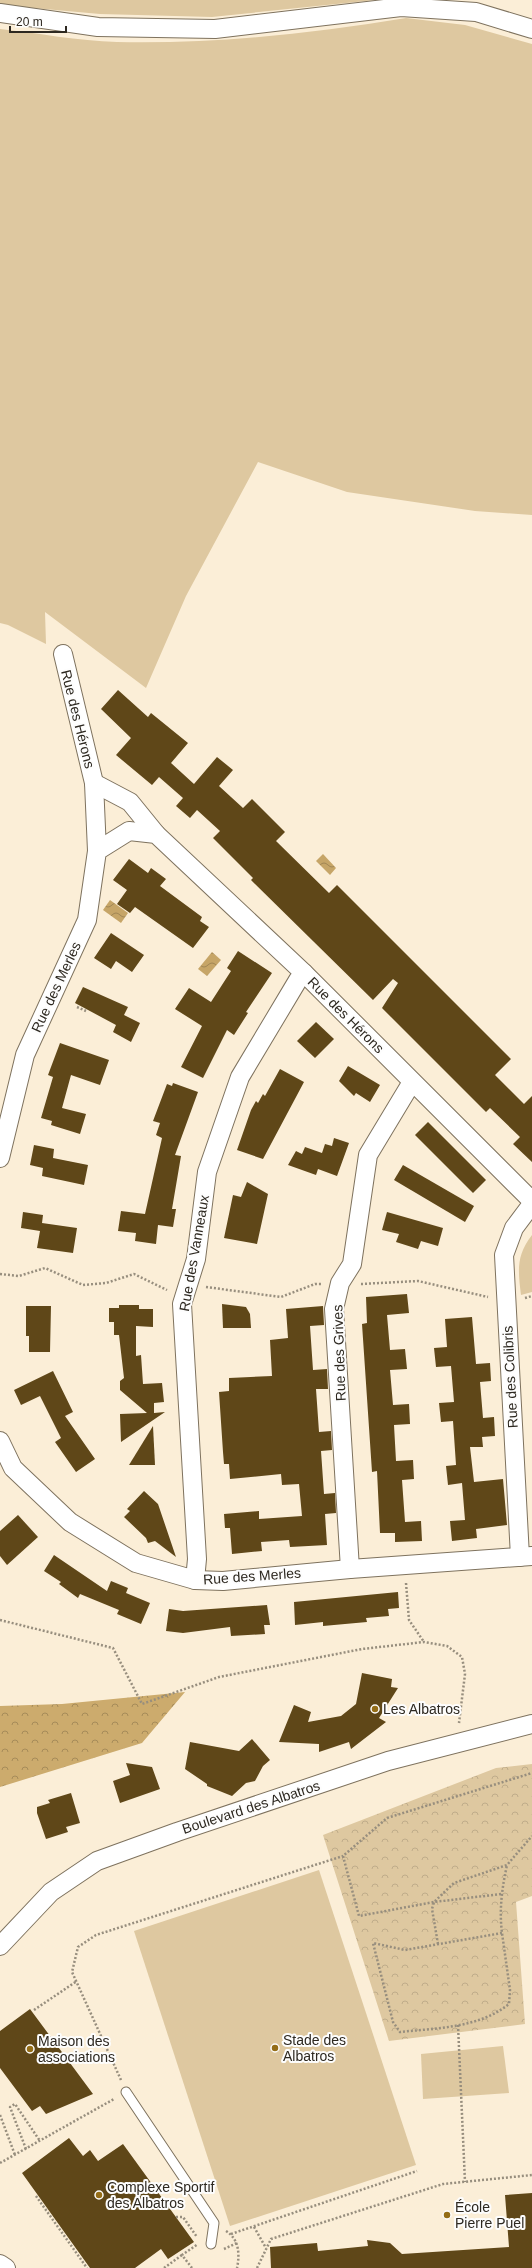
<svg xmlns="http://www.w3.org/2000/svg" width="532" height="2268" font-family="Helvetica,sans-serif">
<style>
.grass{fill:#dec8a0}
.forest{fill:url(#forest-crowns)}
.park{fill:url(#park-crowns)}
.water{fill:url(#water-waves)}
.building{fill:#5f4718}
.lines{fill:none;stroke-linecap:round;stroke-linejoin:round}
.lane-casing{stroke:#7e725e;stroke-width:11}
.street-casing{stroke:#7e725e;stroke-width:20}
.path{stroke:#978e7e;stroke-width:2.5;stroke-dasharray:2 2;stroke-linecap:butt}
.lane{stroke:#fff;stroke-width:9}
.street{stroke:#fff;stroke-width:18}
.poi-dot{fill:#946d17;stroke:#fdfdfd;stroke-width:1.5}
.labels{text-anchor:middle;stroke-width:4;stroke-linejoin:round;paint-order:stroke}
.street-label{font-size:14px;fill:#2d2820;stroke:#fdfdfd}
.poi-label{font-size:14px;fill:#2d2820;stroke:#fdfdfd;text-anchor:start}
</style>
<defs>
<pattern id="forest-crowns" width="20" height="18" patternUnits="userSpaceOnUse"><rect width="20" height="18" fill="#ccab6d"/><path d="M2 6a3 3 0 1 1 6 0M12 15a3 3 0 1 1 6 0" fill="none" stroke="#a68b59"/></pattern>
<pattern id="park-crowns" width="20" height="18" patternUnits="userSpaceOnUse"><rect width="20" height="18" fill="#dec8a0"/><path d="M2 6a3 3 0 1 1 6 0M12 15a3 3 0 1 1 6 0" fill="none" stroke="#bfac8a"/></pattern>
<pattern id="water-waves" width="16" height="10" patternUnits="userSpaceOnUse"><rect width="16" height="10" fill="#c6a567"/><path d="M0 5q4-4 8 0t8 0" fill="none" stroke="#a18654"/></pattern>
</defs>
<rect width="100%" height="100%" fill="#fbeed7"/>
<g class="grass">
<path d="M0 0H375L212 17 100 14 0 5Z"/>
<path d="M406 18 465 25 532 44V515L475 511 347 492 258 462 186 596 146 688 45 612 46 644 8 625 0 623V29C38 33 78 41 117 42 214 44 310 34 406 18Z"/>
<path d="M532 1235V1292L521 1295C518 1270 516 1256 532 1235Z"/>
<path d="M319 1870 416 2165 230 2226 134 1931Z"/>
<path d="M503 2046 509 2093 423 2099 421 2054Z"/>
</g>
<path class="forest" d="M185 1692 142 1743 0 1787V1706L62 1704Z"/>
<path class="park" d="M532 1764V1896L516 1902 525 2024 389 2041 323 1835 496 1768Z"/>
<g class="water">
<path d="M323 854 336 868 330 875 316 861Z"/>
<path d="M110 900 128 913 121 923 103 910Z"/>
<path d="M212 952 221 960 207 976 198 969Z"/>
</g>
<g class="building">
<path d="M118 690 148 717 151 713 188 743 171 763 194 784 217 757 233 770 219 786 243 808 252 799 285 832 276 841 329 893 337 885 511 1059 495 1075 524 1104 532 1096V1162L513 1144 520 1137 490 1108 486 1112 382 1008 398 983 393 979 373 1000 251 880 253 878 213 838 220 831 197 810 190 818 176 806 183 798 159 777 152 785 116 755 131 738 101 709Z"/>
<path d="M129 859 148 873 151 868 166 879 160 886 202 917 200 921 209 927 193 948 135 907 130 913 117 904 127 890 113 880Z"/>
<path d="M111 933 144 955 132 972 116 961 111 969 94 958Z"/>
<path d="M238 951 272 973 246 1012 248 1013 234 1035 227 1030 203 1078 181 1067 202 1026 175 1009 189 988 211 1002 231 971 227 968Z"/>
<path d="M83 987 128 1007 124 1015 140 1023 131 1042 113 1032 116 1025 75 1003Z"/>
<path d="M316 1022 334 1039 315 1058 297 1041Z"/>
<path d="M60 1043 109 1060 100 1085 71 1075 62 1108 86 1114 80 1134 51 1125 52 1121 41 1118 53 1077 48 1075Z"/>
<path d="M348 1066 380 1085 370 1102 356 1093 354 1096 339 1081Z"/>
<path d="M280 1069 304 1082 263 1159 237 1150 251 1110 256 1101 258 1103 263 1094 265 1096Z"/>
<path d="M173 1083 198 1092 175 1155 181 1156 172 1209H176L173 1227 158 1225 156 1244 135 1241 136 1233 118 1231 121 1211 145 1214 162 1138 156 1135 160 1123 153 1121 167 1084 172 1086Z"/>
<path d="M428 1122 486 1180 473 1193 415 1135Z"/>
<path d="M334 1138 349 1143 337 1176 318 1169 316 1175 288 1165 296 1151 302 1154 305 1147 322 1153 325 1144 332 1146Z"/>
<path d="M34 1145 54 1149 53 1158 88 1165 84 1185 42 1176 43 1168 30 1165Z"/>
<path d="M403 1165 474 1206 465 1222 394 1180Z"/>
<path d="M247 1182 268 1194 257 1244 224 1238 233 1195 241 1197Z"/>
<path d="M23 1212 43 1215 42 1223 77 1228 73 1253 37 1248 40 1231 21 1228Z"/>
<path d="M387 1212 443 1228 438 1246 421 1241 418 1249 396 1242 399 1234 382 1230Z"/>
<path d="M407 1294 409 1313 387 1315 390 1350 405 1349 407 1369 390 1370 393 1405 409 1404 410 1424 394 1425 396 1461 413 1460 414 1479 402 1480 405 1522 421 1521 422 1541 395 1542V1533H380L377 1471 372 1472 362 1324 367 1323 366 1297Z"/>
<path d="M222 1304 246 1307 250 1314 251 1328H223Z"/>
<path d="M119 1305H139V1309H153V1327L136 1326V1356L141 1355 143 1384 162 1383 164 1402 154 1403V1413L165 1412 121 1442 120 1414 147 1413 120 1390V1381L124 1378 119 1335H114V1322H109V1308H119Z"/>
<path d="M26 1306H51L50 1352H29V1336H26Z"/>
<path d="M323 1306 324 1325 310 1326 313 1370 327 1369 328 1389H316L319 1432 331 1431 332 1450 321 1451 324 1494 335 1493 336 1513 325 1514 327 1545 290 1547 289 1540 261 1542 262 1551 232 1554 230 1528H225L224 1514 259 1511V1519L302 1516 299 1484 282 1485 281 1474 230 1479 229 1464H224L223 1452 219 1392 229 1391V1378L272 1376 270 1340 288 1338 286 1309Z"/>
<path d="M472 1317 476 1364 490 1363 491 1381 480 1382 483 1418 494 1417 495 1436 482 1437 483 1447H470L474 1482 503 1479 507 1525 476 1529 477 1538 452 1541 450 1521 465 1520 462 1483 448 1485 446 1466 456 1465 453 1421 441 1422 439 1403 454 1402 451 1366 436 1367 434 1348 447 1347 445 1319Z"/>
<path d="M53 1371 73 1412 65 1416 95 1459 76 1472 55 1442 61 1438 40 1396 21 1405 14 1390Z"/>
<path d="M153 1426 155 1465H129Z"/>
<path d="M144 1491 158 1504 176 1557 155 1541 148 1543 146 1538 124 1517 130 1511 127 1509Z"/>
<path d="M18 1515 38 1537 7 1565 0 1556V1531Z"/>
<path d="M54 1555 107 1591 111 1581 128 1588 126 1593 150 1603 141 1624 117 1614 119 1610 80 1594 78 1598 59 1584 61 1582 44 1571Z"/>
<path d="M398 1592 399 1608 388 1609 389 1616 366 1618 367 1622 323 1626V1622L295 1625 294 1602Z"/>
<path d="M267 1605 270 1625H264L265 1634 231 1636 230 1627 183 1633 166 1631 169 1609 183 1611Z"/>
<path d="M362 1673 392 1679 391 1687 398 1688 379 1718 386 1722 351 1749 349 1742 319 1752V1744L279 1742 294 1705 311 1712 308 1722 341 1716 356 1704Z"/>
<path d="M252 1739 270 1760 263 1766 255 1781 246 1783 232 1796 207 1786V1784L185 1769 190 1742 239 1751Z"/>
<path d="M126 1763 152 1767 160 1789 120 1803 113 1781 130 1775Z"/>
<path d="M71 1793 80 1823 66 1827 68 1832 46 1839 37 1813V1807L50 1803 48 1800Z"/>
<path d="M30 2009 93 2094 46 2114 40 2106 32 2111 0 2068V2031Z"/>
<path d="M69 2138 83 2156 90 2150 98 2161 123 2144 194 2242 168 2259 161 2249 135 2268H90L22 2173Z"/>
<path d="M532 2193V2268H271L270 2247 317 2243 318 2251 368 2246 367 2240 390 2243 402 2254 509 2247 505 2195Z"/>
</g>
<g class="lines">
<g class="lane-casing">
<path id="lane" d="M126 2092 214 2223 211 2244"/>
</g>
<g class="street-casing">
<g id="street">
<path d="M0 13 98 27 215 29 401 7 476 12 532 29"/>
<path d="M63 654 94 783 97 851"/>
<path d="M94 783 130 802 156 834"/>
<path d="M0 1158 25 1055 87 920 97 851 129 831 156 834 304 973 532 1201"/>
<path d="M0 1441 13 1468 70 1522 136 1563 195 1580 223 1581 350 1569 532 1556"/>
<path d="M520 1557 504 1255 514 1228 532 1204"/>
<path d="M350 1569 334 1309 340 1283 352 1264 368 1155 412 1082"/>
<path d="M195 1580 197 1559 182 1304 196 1259 207 1172 240 1077 298 980 304 973"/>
<path d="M0 1946 51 1892 97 1861 177 1832 388 1761 532 1724"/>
<path d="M0 2264 6 2268"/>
</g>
</g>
<g class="path">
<path d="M77 1007 86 1011"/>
<path d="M0 1274 19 1276 45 1268 83 1285 106 1283 134 1274 167 1290"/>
<path d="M361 1284 418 1281 488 1297"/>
<path d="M206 1287 281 1297 315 1284H322"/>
<path d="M525 1298 532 1296"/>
<path d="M406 1583 409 1620 424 1642"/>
<path d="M0 1620 113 1648 142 1704 219 1677 362 1649 424 1642 447 1646 462 1657 465 1674 459 1723"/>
<path d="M501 1894 434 1902 359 1916 343 1856 387 1818 532 1773"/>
<path d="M502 1933 405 1950 373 1943 393 2022 400 2032C437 2028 479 2028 509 2004L510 1990 502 1933C499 1910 502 1888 507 1865"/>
<path d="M438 1944 432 1909 434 1902 454 1883 507 1865 532 1836"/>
<path d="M34 2010 77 1981"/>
<path d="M458 2025 465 2182"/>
<path d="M121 2080 72 1972 78 1947 96 1935 343 1856"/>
<path d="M0 2115 15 2155"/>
<path d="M26 2149 10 2107 15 2104 40 2141"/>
<path d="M0 2163 114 2099"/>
<path d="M36 2196 87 2268"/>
<path d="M176 2217H183L197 2237"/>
<path d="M254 2227 266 2248"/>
<path d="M226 2231C239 2239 240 2254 237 2268"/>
<path d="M231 2234 417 2171"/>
<path d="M224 2249 237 2243"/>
<path d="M164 2268 182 2255"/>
<path d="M192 2268 182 2255 198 2244"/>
<path d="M257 2268 271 2239 443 2184 532 2175"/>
</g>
<use href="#lane" class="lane"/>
<use href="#street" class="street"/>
</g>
<g class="poi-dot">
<circle cx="375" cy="1709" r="4"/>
<circle cx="275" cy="2048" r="4"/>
<circle cx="30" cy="2049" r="4"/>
<circle cx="99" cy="2195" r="4"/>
<circle cx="447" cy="2215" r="4"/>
</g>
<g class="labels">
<g class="street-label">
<text transform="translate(78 719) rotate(76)" y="5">Rue des Hérons</text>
<text transform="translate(56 987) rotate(-65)" y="5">Rue des Merles</text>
<text transform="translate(346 1015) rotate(45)" y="5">Rue des Hérons</text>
<text transform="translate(194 1253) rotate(-80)" y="5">Rue des Vanneaux</text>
<text transform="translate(339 1353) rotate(-92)" y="5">Rue des Grives</text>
<text transform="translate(510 1377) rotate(-93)" y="5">Rue des Colibris</text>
<text transform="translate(252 1576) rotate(-4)" y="5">Rue des Merles</text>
<text transform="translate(251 1807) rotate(-18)" y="5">Boulevard des Albatros</text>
</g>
<g class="poi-label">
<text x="383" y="1714">Les Albatros</text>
<text x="283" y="2045">Stade des<tspan x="283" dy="16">Albatros</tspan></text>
<text x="38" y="2046">Maison des<tspan x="38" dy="16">associations</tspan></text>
<text x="107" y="2192">Complexe Sportif<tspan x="107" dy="16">des Albatros</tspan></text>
<text x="455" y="2212">École<tspan x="455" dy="16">Pierre Puel</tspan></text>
</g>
</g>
<path d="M10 26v6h56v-6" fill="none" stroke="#2d2820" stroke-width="2"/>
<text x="16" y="26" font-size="12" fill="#2d2820" stroke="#fdfdfd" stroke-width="3" paint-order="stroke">20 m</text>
</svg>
